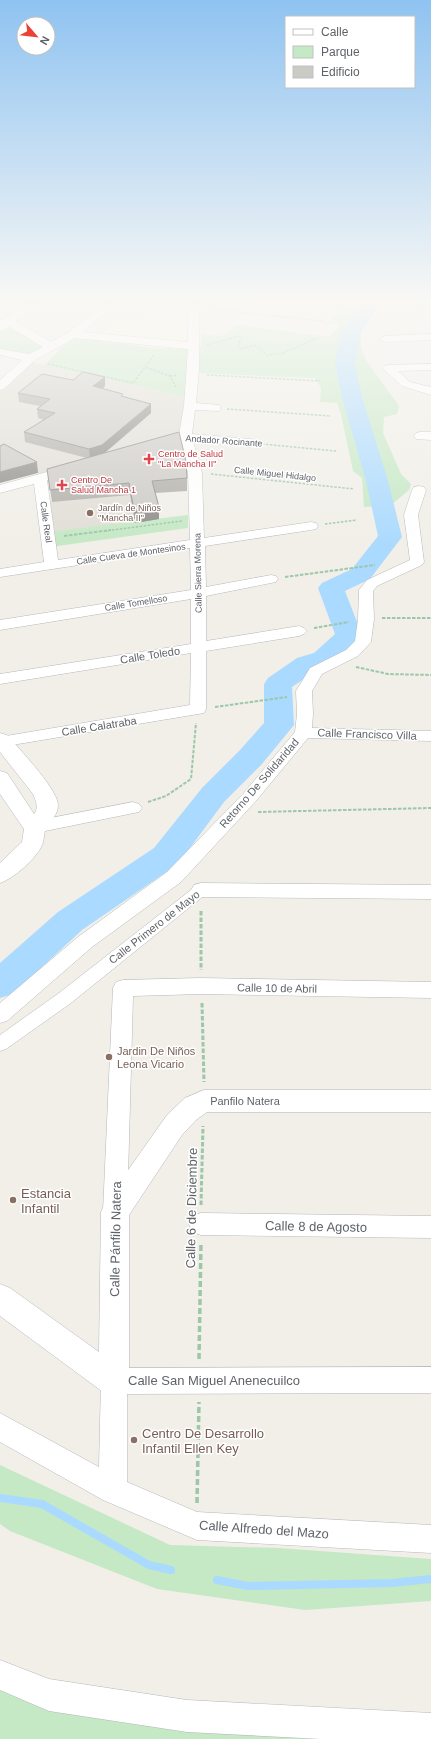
<svg xmlns="http://www.w3.org/2000/svg" width="431" height="1739" font-family="Arial,sans-serif">
<style>
.commercial{fill:#fef7e0}
.education{fill:#e1ded6}
.green{fill:#c5e8c5}
.lines{fill:none;stroke-linecap:round;stroke-linejoin:round}
.stream{stroke:#aadaff;stroke-width:8}
.river{fill:#aadaff;fill-rule:evenodd}
.pedestrian-casing{stroke:#b5b8bc;stroke-width:1}
.minor-casing{stroke:#b5b8bc;stroke-width:1}
.tertiary-casing{stroke:#b5b8bc;stroke-width:1}
.secondary-casing{stroke:#b6babf;stroke-width:1}
.path-far3{stroke:#9cc7a9;stroke-width:1.5;stroke-dasharray:2.5 1.5;stroke-linecap:butt}
.path-far2{stroke:#9cc7a9;stroke-width:2;stroke-dasharray:3.5 1.5;stroke-linecap:butt}
.path-far1{stroke:#9cc7a9;stroke-width:3;stroke-dasharray:4.5 2;stroke-linecap:butt}
.path{stroke:#9cc7a9;stroke-width:3.5;stroke-dasharray:6 3;stroke-linecap:butt}
.pedestrian{fill:#fff;fill-rule:evenodd}
.minor{fill:#fff;fill-rule:evenodd}
.tertiary{fill:#fff;fill-rule:evenodd}
.secondary{fill:#fff;fill-rule:evenodd}
.wall{fill:#afaea9}
.shaded-wall{fill:#8f8d8a}
.building{fill:#cccac5;stroke:#8f8d8a}
.health-dot{fill:#e0444e;stroke:#fff;stroke-width:1.5}
.education-dot{fill:#8d6e63;stroke:#fff;stroke-width:1.5}
.labels{text-anchor:middle;stroke-width:3;stroke-linejoin:round;paint-order:stroke}
.far-street-label{font-size:9px;fill:#5f6368;stroke:#fff}
.far-health-label{font-size:9px;fill:#be3a42;stroke:#fff;text-anchor:start}
.far-education-label{font-size:9px;fill:#785e54;stroke:#fff;text-anchor:start}
.street-label{font-size:11px;fill:#5f6368;stroke:#fff}
.education-label{font-size:11px;fill:#785e54;stroke:#fff;text-anchor:start}
.near-education-label{font-size:13px;fill:#785e54;stroke:#fff;text-anchor:start}
.near-street-label{font-size:13px;fill:#5f6368;stroke:#fff}
</style>
<rect width="100%" height="100%" fill="#f1efe8"/>
<path class="commercial" d="M157 307 185 312 187 342 104 333 117 321 135 323Z"/>
<g class="education">
<path d="M31 362 185 397 179 436 42 475 9 457H0V391Z"/>
<path d="M130 495 135 523 48 532 46 502Z"/>
</g>
<g class="green">
<path d="M340 304H379L361 327V348L366 360 399 406 397 414 384 417 383 433 401 474 411 484 409 490 390 506 364 507 362 478 353 471 341 414 337 403 320 402 321 388 315 378 197 373 202 334 223 336 236 325 329 337 340 324H327L342 308Z"/>
<path d="M11 326 47 346 31 354 0 351V332Z"/>
<path d="M74 336 153 348 191 349 185 397 44 365Z"/>
<path d="M188 515V528L50 547 48 532Z"/>
<path d="M0 1465 170 1545 278 1548 431 1559V1601L305 1610 157 1589 10 1531 0 1524Z"/>
<path d="M0 1685 431 1739H0Z"/>
</g>
<g class="lines">
<g class="stream">
<path d="M0 1498 42 1504 149 1565 171 1570"/>
<path d="M217 1580 248 1586 392 1583 431 1579"/>
</g>
<path class="river" d="M361 304H380L361 332 355 363 362 397 388 481 402 537 370 579 345 591 362 635 334 665 317 670 292 687 294 725 262 764 224 802 178 864 82 930 13 994 0 998V963L58 912 154 848 202 788 240 750 264 723V684L268 678 297 658 314 653 335 634 318 588 322 583 352 569 378 536 366 481 342 397 335 363 341 332Z"/>
<g class="pedestrian-casing">
<path id="pedestrian" d="M201 885 206 886 209 890 206 894 71 1003 6 1049 0 1051V1035L59 993 196 886Z"/>
</g>
<g class="minor-casing">
<g id="minor">
<path d="M103 304H115L83 332 188 342 189 304H199V370L196 403 219 405 221 408 219 411 195 410 192 434 250 439 254 440 256 443 254 446 250 447 193 441 202 473 204 538 311 522 316 523 318 526 316 529 311 530 205 546 206 587 271 575 276 576 278 579 276 582 206 596V641L299 626 304 628 307 631 304 634 299 636 206 651V709L204 713 0 747V737L190 705 191 653 0 684V674L191 644V599L0 630V620L191 590 190 548 0 577V569L44 562 34 484 0 493V485L72 465 77 466 79 469 77 472 47 480 58 560 190 540 188 473 180 442 171 443 169 440 171 437 179 435 184 406 188 349 75 338 35 360 4 389 0 390V380L22 360 0 355V349L29 354 43 347 5 324 4 322 5 320H13L51 342 69 332Z"/>
<path d="M431 334V340L385 342 379 339 385 336Z"/>
<path d="M431 364V370L398 371 410 382 431 387V395L402 386 382 368 384 366 388 365Z"/>
<path d="M420 432H431V440L416 439 414 436 416 433Z"/>
<path d="M419 486 424 487 426 490 418 515 424 562 422 565 377 586 373 591 374 619 371 642 358 656 322 674 312 691 313 714 312 728 431 731V741L308 738 255 802 181 882 92 947 7 1021 0 1023V1003L78 937 167 872 243 794 295 732 297 714 296 691 310 668 346 650 355 641 358 619 359 590 367 580 410 560 404 515 412 490 414 487Z"/>
<path d="M133 802 139 804 142 808 139 812 35 833 29 831 26 827 29 823 35 821Z"/>
<path d="M201 883 431 885V899L201 897 194 895 191 890 194 885Z"/>
<path d="M201 978 431 982V998L201 994 133 996 127 1212 124 1220 115 1223 106 1220 103 1212 113 988 116 982 123 980Z"/>
<path d="M201 1213 431 1216V1238L201 1235 192 1232 189 1224 192 1216Z"/>
<path d="M431 1367V1393L127 1394V1482L197 1512 431 1525V1553L197 1540 103 1500 0 1442V1413L99 1467 101 1381 105 1372 114 1368Z"/>
<path d="M0 1660 49 1679 187 1700 431 1713V1739H321L187 1732 49 1711 0 1690Z"/>
</g>
</g>
<g class="tertiary-casing">
<g id="tertiary">
<path d="M24 304H39L4 330 0 331V321Z"/>
<path d="M204 1090H431V1112H207L196 1120 182 1135 129 1215V1381L125 1392 114 1396 103 1392 0 1316V1284L10 1288 99 1352 101 1212 105 1203 167 1115 185 1098Z"/>
</g>
</g>
<g class="secondary-casing">
<path id="secondary" d="M0 733 7 735C21 751 50 781 57 800 61 812 52 818 47 827 43 832 45 839 42 845 37 858 13 879 0 883V863L22 842 24 829 0 794V771L7 773 34 814C39 808 36 801 33 794L0 752Z"/>
</g>
<g class="path-far3">
<path d="M419 308H431"/>
<path d="M207 309 324 321"/>
<path d="M207 345 240 336 242 338 238 344 240 349 255 345 267 355 281 354 317 338"/>
<path d="M154 355 145 367 170 376 176 387"/>
<path d="M48 364 133 383 145 367"/>
<path d="M207 375 320 381"/>
<path d="M170 376 178 375"/>
<path d="M227 409 331 416"/>
<path d="M262 444 336 451"/>
<path d="M211 474 354 489"/>
<path d="M325 524 357 520"/>
<path d="M104 531 182 521"/>
</g>
<g class="path-far2">
<path d="M64 536 111 530"/>
<path d="M285 577 375 565"/>
<path d="M382 618H431"/>
<path d="M314 628 349 622"/>
<path d="M356 667 388 674 431 675"/>
<path d="M215 707 287 697"/>
<path d="M148 802 166 796 191 779 196 723"/>
<path d="M258 812 431 808"/>
</g>
<g class="path-far1">
<path d="M201 911V970"/>
<path d="M202 1003 204 1082"/>
<path d="M201 1205 203 1126"/>
</g>
<g class="path">
<path d="M199 1359 201 1242"/>
<path d="M197 1503 199 1402"/>
</g>
<use href="#pedestrian" class="pedestrian"/>
<use href="#minor" class="minor"/>
<use href="#tertiary" class="tertiary"/>
<use href="#secondary" class="secondary"/>
</g>
<path class="wall" d="M73 380 105 386 102 389 124 397 151 404V413L105 453 187 478V491L155 493 159 507V519L135 523 130 495 52 502 47 469 87 458 25 442 24 432 44 420 38 418 37 409 40 406 19 402 18 393Z"/>
<g class="shaded-wall">
<path d="M105 377V386L94 396 93 386Z"/>
<path d="M151 404V413L102 455 90 458 89 449Z"/>
<path d="M37 462 38 473 0 483V472Z"/>
<path d="M159 507V519L135 523 134 510Z"/>
</g>
<g class="building">
<path d="M83 372 105 377 93 386 123 394 121 396 151 404 102 445 89 449 24 432 55 413 37 409 50 399 18 393 42 374 73 380Z"/>
<path d="M179 432 186 461 187 478 152 481 159 507 134 510 129 483 50 490 47 469Z"/>
<path d="M4 444 37 462 0 472V446Z"/>
</g>
<linearGradient id="sky" x2="0" y2="1"><stop stop-color="#8fc3f1"/><stop offset="0.55" stop-color="#f9f8f5"/><stop offset="1" stop-color="#f9f8f5" stop-opacity="0"/></linearGradient>
<rect width="431" height="548" fill="url(#sky)"/>
<g class="health-dot">
<path d="M147 453h4v4h4v4h-4v4h-4v-4h-4v-4h4z"/>
<path d="M60 479h4v4h4v4h-4v4h-4v-4h-4v-4h4z"/>
</g>
<g class="education-dot">
<circle cx="90" cy="513" r="4"/>
<circle cx="109" cy="1057" r="4"/>
<circle cx="13" cy="1200" r="4"/>
<circle cx="134" cy="1440" r="4"/>
</g>
<g class="labels">
<g class="far-street-label">
<text transform="translate(224 441) rotate(4)" y="3">Andador Rocinante</text>
<text transform="translate(275 474) rotate(6)" y="3">Calle Miguel Hidalgo</text>
<text transform="translate(46 522) rotate(82)" y="3">Calle Real</text>
<text transform="translate(131 554) rotate(-8)" y="3">Calle Cueva de Montesinos</text>
<text transform="translate(198 573) rotate(-91)" y="3">Calle Sierra Morena</text>
<text transform="translate(136 603) rotate(-9)" y="3">Calle Tomelloso</text>
</g>
<g class="far-health-label">
<text x="158" y="457">Centro de Salud<tspan x="158" dy="10">"La Mancha II"</tspan></text>
<text x="71" y="483">Centro De<tspan x="71" dy="10">Salud Mancha 1</tspan></text>
</g>
<g class="far-education-label">
<text x="98" y="511">Jardín de Niños<tspan x="98" dy="10">"Mancha II"</tspan></text>
</g>
<g class="street-label">
<text transform="translate(150 655) rotate(-9)" y="4">Calle Toledo</text>
<text transform="translate(99 726) rotate(-9)" y="4">Calle Calatraba</text>
<text transform="translate(367 734) rotate(2)" y="4">Calle Francisco Villa</text>
<text transform="translate(259 783) rotate(-49)" y="4">Retorno De Solidaridad</text>
<text transform="translate(154 927) rotate(-38)" y="4">Calle Primero de Mayo</text>
<text transform="translate(277 988) rotate(1)" y="4">Calle 10 de Abril</text>
<text x="245" y="1105">Panfilo Natera</text>
</g>
<g class="education-label">
<text x="117" y="1055">Jardin De Niños<tspan x="117" dy="13">Leona Vicario</tspan></text>
</g>
<g class="near-education-label">
<text x="21" y="1198">Estancia<tspan x="21" dy="15">Infantil</tspan></text>
<text x="142" y="1438">Centro De Desarrollo<tspan x="142" dy="15">Infantil Ellen Key</tspan></text>
</g>
<g class="near-street-label">
<text transform="translate(191 1208) rotate(-89)" y="5">Calle 6 de Diciembre</text>
<text transform="translate(316 1226) rotate(1)" y="5">Calle 8 de Agosto</text>
<text transform="translate(115 1239) rotate(-89)" y="5">Calle Pánfilo Natera</text>
<text x="214" y="1385">Calle San Miguel Anenecuilco</text>
<text transform="translate(264 1529) rotate(4)" y="5">Calle Alfredo del Mazo</text>
</g>
</g>
<rect x="285" y="16" width="130" height="72" fill="#ffffff" stroke="#bfc1c3"/>
<rect x="293" y="29" width="20" height="6" fill="#ffffff" stroke="#bfc1c3"/>
<text x="321" y="36" font-size="12" fill="#5f6368">Calle</text>
<rect x="293" y="46" width="20" height="12" fill="#c5e8c5" stroke="#bfc1c3"/>
<text x="321" y="56" font-size="12" fill="#5f6368">Parque</text>
<rect x="293" y="66" width="20" height="12" fill="#cccac5" stroke="#bfc1c3"/>
<text x="321" y="76" font-size="12" fill="#5f6368">Edificio</text>
<g transform="translate(36 36) rotate(118)"><circle r="19" fill="#ffffff" stroke="#bfc1c3"/>
<path d="M0-3L7 15L0 10L-7 15Z" fill="#ea4335"/>
<text y="-6" font-size="11" font-weight="bold" text-anchor="middle" fill="#5f6368">N</text>
</g>
</svg>
